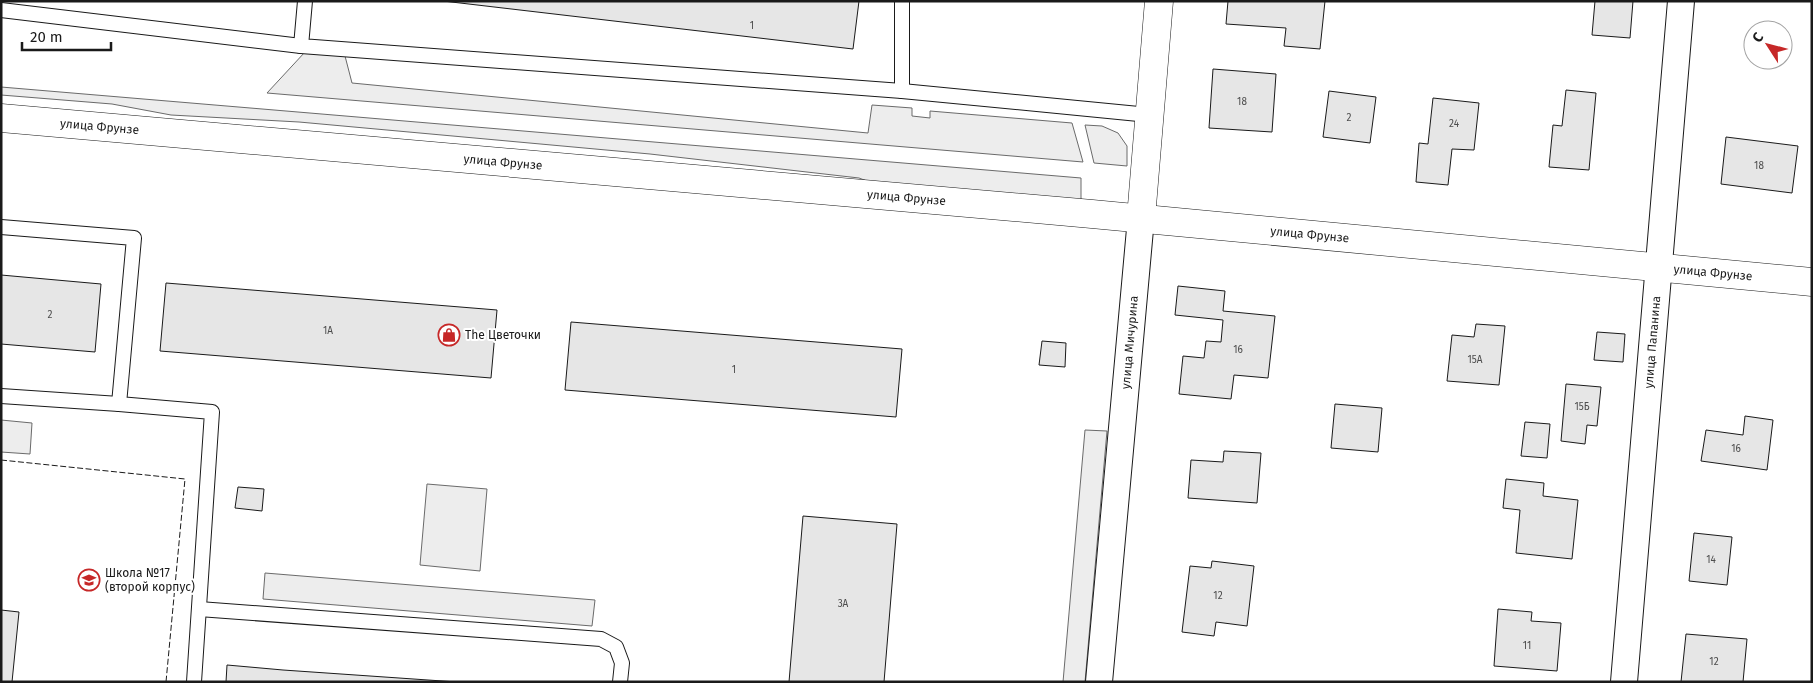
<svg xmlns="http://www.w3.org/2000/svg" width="1813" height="683" font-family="'Fira Sans',sans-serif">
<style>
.built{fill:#ededed;stroke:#6a6a6a}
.building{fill:#e6e6e6;stroke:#1a1a1a}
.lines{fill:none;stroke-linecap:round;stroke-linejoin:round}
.service-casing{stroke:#1a1a1a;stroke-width:16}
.minor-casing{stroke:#1a1a1a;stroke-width:28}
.tertiary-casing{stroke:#1a1a1a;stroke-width:29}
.secondary-casing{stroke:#1a1a1a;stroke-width:29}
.service{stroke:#fff;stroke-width:14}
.minor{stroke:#fff;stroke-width:26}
.tertiary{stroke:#fff;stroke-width:28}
.secondary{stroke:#fff;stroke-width:28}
.fence{stroke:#1a1a1a;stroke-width:1;stroke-dasharray:6 2.5;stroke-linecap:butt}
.labels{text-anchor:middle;stroke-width:4;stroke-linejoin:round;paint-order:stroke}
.number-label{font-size:10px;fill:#4d4d4d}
.street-label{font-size:12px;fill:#1a1a1a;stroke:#fff}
.poi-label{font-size:12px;fill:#1a1a1a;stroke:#fff;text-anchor:start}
</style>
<rect width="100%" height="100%" fill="#fff"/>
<g class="built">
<path d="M305 52 345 56 352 83 868 133 872 105 912 108V116L930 118V111L1072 123 1083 162 267 93Z"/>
<path d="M1 87 1081 178V201L872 183 859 178 650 154 299 122 171 115 112 104 1 95Z"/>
<path d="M1085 125 1102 126 1118 133 1127 146V166L1094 163Z"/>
<path d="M1 420 32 423 30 454 1 452Z"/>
<path d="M1085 430 1107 431 1085 682H1063Z"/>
<path d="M427 484 487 489 480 571 420 565Z"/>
<path d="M265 573 595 600 592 626 263 599Z"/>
</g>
<g class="building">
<path d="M443 1H859L853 49Z"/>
<path d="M1228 1H1325L1320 49 1284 46 1286 28 1226 24Z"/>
<path d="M1595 1H1633L1630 38 1592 35Z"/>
<path d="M1213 69 1276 74 1272 132 1209 128Z"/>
<path d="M1566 90 1596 93 1589 170 1549 167 1553 125 1562 126Z"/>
<path d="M1329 91 1376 97 1370 143 1323 137Z"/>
<path d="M1433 98 1479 103 1474 150 1452 149 1448 185 1416 182 1419 143 1428 144Z"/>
<path d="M1726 137 1798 146 1792 193 1721 184Z"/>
<path d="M1 275 101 284 95 352 1 344Z"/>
<path d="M166 283 497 310 491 378 160 351Z"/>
<path d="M1178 286 1225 291 1223 311 1275 316 1268 378 1234 375 1231 399 1179 394 1183 356 1204 358 1206 341 1221 342 1223 320 1175 315Z"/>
<path d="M571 322 902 349 896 417 565 390Z"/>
<path d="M1476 324 1505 326 1499 385 1447 381 1452 335 1474 337Z"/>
<path d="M1597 332 1625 334 1623 362 1594 360Z"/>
<path d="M1042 341 1066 343 1065 367 1039 365Z"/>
<path d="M1566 384 1601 387 1597 426 1587 425 1585 444 1561 441Z"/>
<path d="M1335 404 1382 408 1378 452 1331 448Z"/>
<path d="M1745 416 1773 420 1767 470 1701 461 1706 430 1743 435Z"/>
<path d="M1525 422 1550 424 1547 458 1521 456Z"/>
<path d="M1224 451 1261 453 1257 503 1188 498 1191 460 1223 462Z"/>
<path d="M1506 479 1544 483 1543 496 1578 500 1572 559 1516 553 1520 510 1503 508Z"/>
<path d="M238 487 264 489 262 511 235 508Z"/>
<path d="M803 516 897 524 884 682H789Z"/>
<path d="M1694 533 1732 537 1727 585 1689 581Z"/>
<path d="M1212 561 1254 566 1247 626 1216 622 1214 636 1182 632 1190 566 1211 568Z"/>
<path d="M1498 609 1532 612 1531 621 1561 623 1557 671 1494 666Z"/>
<path d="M1 610 19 612 12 682H1Z"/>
<path d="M1686 634 1747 639 1743 682H1681Z"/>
<path d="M227 665 283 670 457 682H226Z"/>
</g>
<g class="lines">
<g class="service-casing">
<g id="service">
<path d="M305 1 301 46 902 91 1149 115"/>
<path d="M1 10 301 46"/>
<path d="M902 91V1"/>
<path d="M1 227 134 238 119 404 212 412 194 682"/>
<path d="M1 396 119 404"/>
<path d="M199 609 601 639 616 647 622 663 620 682"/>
</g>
</g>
<g class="minor-casing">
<g id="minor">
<path id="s1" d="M1099 682 1141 218"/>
<path id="s2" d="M1624 682 1681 1"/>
</g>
</g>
<g class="tertiary-casing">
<path id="tertiary" d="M1141 218 1159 1"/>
</g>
<g class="secondary-casing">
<g id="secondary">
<path id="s3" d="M1 118 1092 214 1812 282"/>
</g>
</g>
<use href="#service" class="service"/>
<use href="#minor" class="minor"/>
<use href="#tertiary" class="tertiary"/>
<use href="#secondary" class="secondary"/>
<path class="fence" d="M1 460 185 479 166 682"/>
</g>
<defs>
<g id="shop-ring" transform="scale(1.125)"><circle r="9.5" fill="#fff" stroke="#c62828" stroke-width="1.5"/><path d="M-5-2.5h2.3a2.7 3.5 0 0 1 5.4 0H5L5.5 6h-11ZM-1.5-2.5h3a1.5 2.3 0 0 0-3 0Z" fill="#c62828"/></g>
<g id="school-ring" transform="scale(1.125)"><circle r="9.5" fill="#fff" stroke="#c62828" stroke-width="1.5"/><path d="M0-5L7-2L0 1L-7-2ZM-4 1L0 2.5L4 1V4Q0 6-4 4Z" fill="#c62828"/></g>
</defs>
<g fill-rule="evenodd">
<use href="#shop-ring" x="449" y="335"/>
<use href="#school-ring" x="89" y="580"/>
</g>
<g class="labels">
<g class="number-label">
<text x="752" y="29">1</text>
<text x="1242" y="105">18</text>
<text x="1349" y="121">2</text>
<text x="1454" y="127">24</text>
<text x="1759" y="169">18</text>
<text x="50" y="318">2</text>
<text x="328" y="334">1А</text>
<text x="1238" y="353">16</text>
<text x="1475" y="363">15А</text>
<text x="734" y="373">1</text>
<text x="1582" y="410">15Б</text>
<text x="1736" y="452">16</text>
<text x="1711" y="563">14</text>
<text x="1218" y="599">12</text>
<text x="843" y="607">3А</text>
<text x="1527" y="649">11</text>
<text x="1714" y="665">12</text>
</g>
<g class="street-label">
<text dy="4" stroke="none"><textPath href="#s3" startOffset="99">улица Фрунзе</textPath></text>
<text dy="4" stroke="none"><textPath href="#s3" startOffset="504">улица Фрунзе</textPath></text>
<text dy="4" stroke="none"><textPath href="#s3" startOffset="909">улица Фрунзе</textPath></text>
<text dy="4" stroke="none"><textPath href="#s3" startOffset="1314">улица Фрунзе</textPath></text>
<text dy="4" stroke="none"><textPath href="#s3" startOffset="1719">улица Фрунзе</textPath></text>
<text dy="4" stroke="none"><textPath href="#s1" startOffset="341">улица Мичурина</textPath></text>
<text dy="4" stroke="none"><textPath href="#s2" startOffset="341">улица Папанина</textPath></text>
</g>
<g class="poi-label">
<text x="465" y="339">The Цветочки</text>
<text x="105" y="577">Школа №17<tspan x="105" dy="14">(второй корпус)</tspan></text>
</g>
</g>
<rect width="1813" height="683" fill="none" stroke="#1a1a1a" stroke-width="5"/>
<g transform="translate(1768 45) rotate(306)"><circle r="24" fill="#ffffff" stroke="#a3a3a3"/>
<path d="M0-4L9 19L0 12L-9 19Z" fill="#c62828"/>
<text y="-8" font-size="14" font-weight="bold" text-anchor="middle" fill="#1a1a1a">С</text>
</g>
<path d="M22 42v8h89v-8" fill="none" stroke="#1a1a1a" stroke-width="2.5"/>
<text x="30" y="42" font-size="15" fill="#1a1a1a" stroke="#ffffff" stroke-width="4" paint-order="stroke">20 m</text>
</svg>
